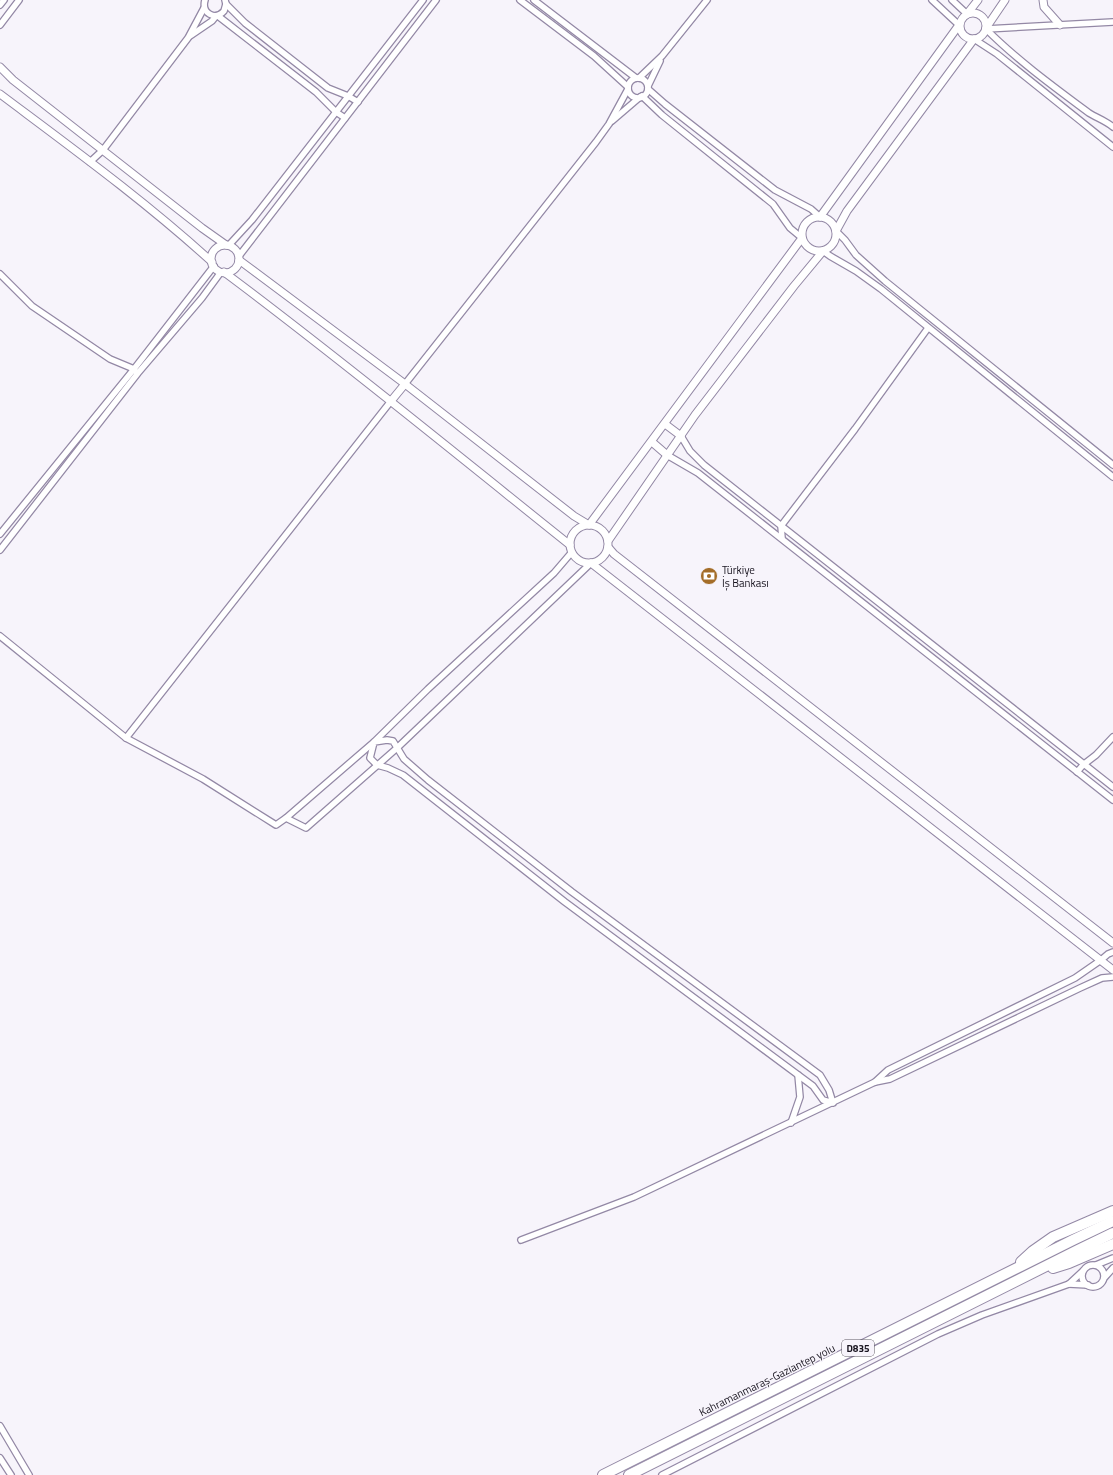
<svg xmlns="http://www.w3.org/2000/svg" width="1113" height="1475" font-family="'Titillium Web',sans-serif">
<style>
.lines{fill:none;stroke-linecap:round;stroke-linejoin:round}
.minor-casing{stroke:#9388a5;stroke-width:8}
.tertiary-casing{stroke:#9388a5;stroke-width:9}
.trunk-casing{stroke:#9388a5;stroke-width:12}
.minor{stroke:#fff;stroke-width:5.5}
.tertiary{stroke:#fff;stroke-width:7}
.trunk{stroke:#fff;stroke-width:10}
.labels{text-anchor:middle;stroke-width:3;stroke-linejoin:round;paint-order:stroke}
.shield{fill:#f7f4fb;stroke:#5b5761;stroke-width:1}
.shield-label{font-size:10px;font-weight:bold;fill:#18141f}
.poi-label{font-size:11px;fill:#18141f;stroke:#f7f4fb;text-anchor:start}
.street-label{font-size:11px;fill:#18141f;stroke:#f7f4fb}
</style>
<rect width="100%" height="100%" fill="#f7f4fb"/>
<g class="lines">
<g class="minor-casing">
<g id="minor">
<path d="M205 0C201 13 215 21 224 11L226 4 225 0"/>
<path d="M520 0 594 56 628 87"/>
<path d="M534 0 636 78"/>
<path d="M932 0 959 25"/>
<path d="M952 0 967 14"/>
<path d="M226 4 245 23 328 88 348 96 358 102"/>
<path d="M0 5 4 0"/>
<path d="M218 16 316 92 336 112 345 118"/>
<path d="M0 25 19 0"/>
<path d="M986 29C1017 60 1054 87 1089 113 1097 118 1106 121 1113 127"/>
<path d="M986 29 1113 22"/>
<path d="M190 36 212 21 216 16"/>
<path d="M974 39 997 54 1113 147"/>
<path d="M639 78 662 56 707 0"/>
<circle cx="638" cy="88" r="10"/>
<path d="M648 86 660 61"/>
<path d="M648 89 665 104 775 190 811 209 820 217"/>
<path d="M642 96 662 115 773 204 790 228 802 238"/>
<path d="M612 121 640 97"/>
<path d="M90 162 103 150 188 38 204 8"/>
<path d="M836 231 845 240 856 255 885 281 1113 465"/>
<path d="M229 245 252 220 423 0"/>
<path d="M823 251 830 256 856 271 881 289 1113 477"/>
<path d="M239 256 436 0"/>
<path d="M0 274 32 306 110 359 134 369 136 372"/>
<path d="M405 384 596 142 609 124 628 89"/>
<path d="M681 436 690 451 704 465 1113 787"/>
<path d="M667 455 698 473 1113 800"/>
<path d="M0 534 134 369 214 266"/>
<path d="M782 538 781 526 855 429 928 328"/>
<path d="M0 550 138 373 202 298 221 272"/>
<path d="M0 636 126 738 203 779 276 825 286 818 306 828 397 748 591 563"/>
<path d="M126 738 391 401"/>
<path d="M387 740 393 741 404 759 428 780 572 892 820 1075 829 1090 833 1103 823 1100 813 1086 565 902 403 775 388 768 377 765 370 758 374 742Z"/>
<path d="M1077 772 1083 765 1096 755 1113 737"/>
<path d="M286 818 374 742 428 689 554 573 572 552"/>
<path d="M875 1082 888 1070 1075 978 1101 960 1108 954 1113 952"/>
<path d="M791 1123 800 1097 798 1075"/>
<path d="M521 1240 634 1197 875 1082 890 1079 1080 988 1102 978 1113 977"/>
<circle cx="1093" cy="1276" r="11"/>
<path d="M1096 1265 1113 1258"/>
<path d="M1105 1277 1113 1268"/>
<path d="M1069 1284 1088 1285"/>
<path d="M0 1426 29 1475"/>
<path d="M0 1458 11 1475"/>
<path d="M662 1475 938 1334 982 1315 1069 1284 1083 1271"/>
</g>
</g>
<g class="tertiary-casing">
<g id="tertiary">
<path d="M1043 0 1044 7 1060 25"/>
<circle cx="973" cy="26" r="13"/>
<path d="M967 14 978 0"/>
<path d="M986 28 1005 0"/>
<path d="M0 67 13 80 202 228 226 245"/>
<path d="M0 94C72 148 145 201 212 262"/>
<circle cx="819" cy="234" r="17"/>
<path d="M820 217 959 25"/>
<path d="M836 231 847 211 974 39"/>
<circle cx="225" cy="259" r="14"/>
<path d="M239 260 405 384 574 516 589 525 802 238"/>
<path d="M224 272C342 360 456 454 570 545"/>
<path d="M391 401 405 384"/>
<path d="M665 424 681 436"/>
<path d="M652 442 667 455"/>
<circle cx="589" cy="544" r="19"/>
<path d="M608 541 695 415 794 286 823 251"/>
<path d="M608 547 614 554 1113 943"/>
<path d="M591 563 1113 970"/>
</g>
</g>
<g class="trunk-casing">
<g id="trunk">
<path d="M1021 1262 1033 1251 1053 1237 1113 1211"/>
<path d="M1053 1268 1069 1263 1113 1244"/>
<path d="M603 1475 1073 1240 1113 1221"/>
<path d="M629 1475 1078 1250 1113 1233"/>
</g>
</g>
<use href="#minor" class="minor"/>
<use href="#tertiary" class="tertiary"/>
<use href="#trunk" class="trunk"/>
</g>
<defs>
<g id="bank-disc" transform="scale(0.9)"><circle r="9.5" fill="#a46d28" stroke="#f7f4fb"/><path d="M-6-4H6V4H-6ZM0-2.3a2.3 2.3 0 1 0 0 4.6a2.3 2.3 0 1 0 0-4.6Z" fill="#fff"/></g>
</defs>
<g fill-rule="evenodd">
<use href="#bank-disc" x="709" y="576"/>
</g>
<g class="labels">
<rect class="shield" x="842" y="1340" width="32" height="16" rx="3"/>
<g class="shield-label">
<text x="858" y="1352">D835</text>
</g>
<g class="poi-label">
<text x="722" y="574">Türkiye<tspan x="722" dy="13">İş Bankası</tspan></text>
</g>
<g class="street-label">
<text transform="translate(767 1380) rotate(-26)" y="4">Kahramanmaraş-Gaziantep yolu</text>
</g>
</g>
</svg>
